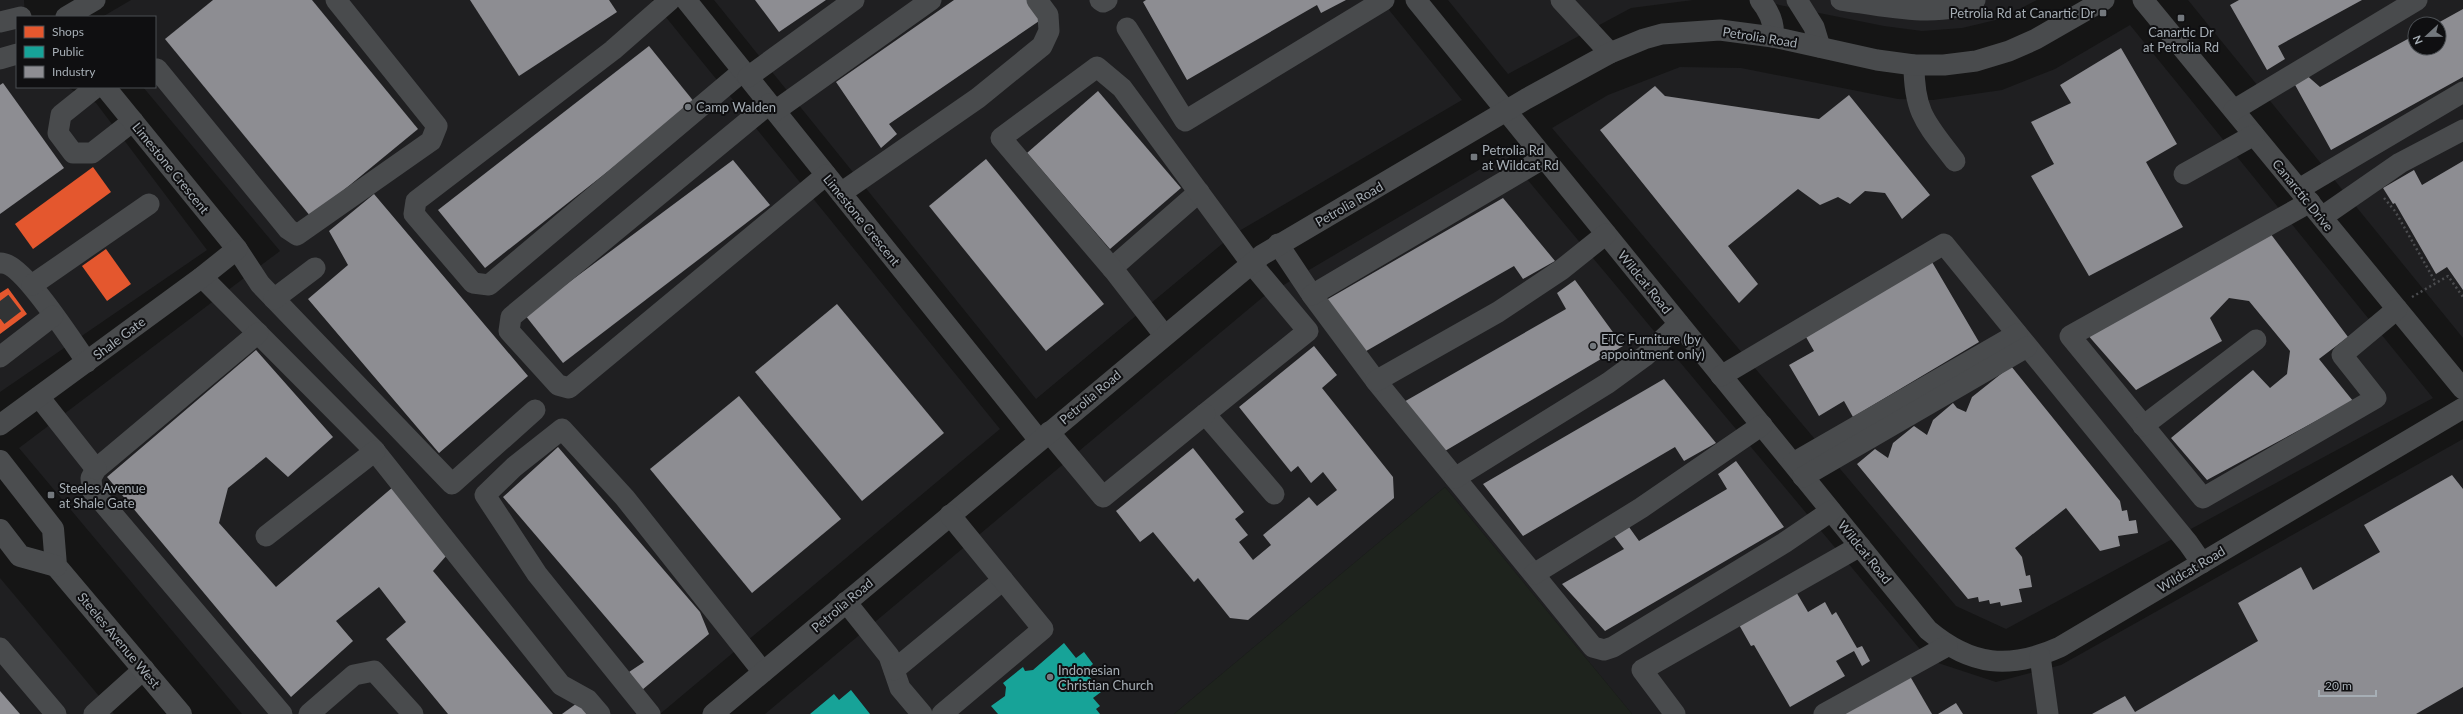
<svg xmlns="http://www.w3.org/2000/svg" width="2463" height="714" font-family="Lato,sans-serif">
<style>
.built{fill:#1f1f21;fill-rule:evenodd}
.green{fill:#1e231d}
.shops{fill:#e4572e}
.public{fill:#17a398}
.industry{fill:#8d8d92}
.lines{fill:none;stroke-linecap:round;stroke-linejoin:round}
.minor-tunnel{stroke:#323435;stroke-width:21;stroke-dasharray:21 10;stroke-linecap:butt}
.path{stroke:#4b4c4f;stroke-width:2.5;stroke-dasharray:2 3;stroke-linecap:butt}
.minor{stroke:#494b4d;stroke-width:21}
.major{stroke:#4b4d4f;stroke-width:22}
.poi-dot{fill:#73787d;stroke:#0f0f11;stroke-width:1.5}
.labels{text-anchor:middle;stroke-width:4;stroke-linejoin:round;paint-order:stroke}
.poi-label{font-size:13px;fill:#a6aeb5;stroke:#0f0f11;text-anchor:start}
.street-label{font-size:13px;fill:#a6aeb5;stroke:#0f0f11}
</style>
<rect width="100%" height="100%" fill="#151515"/>
<g class="built">
<path d="M0 0H24L25 17H17V87H67L96 103 207 250 0 392Z"/>
<path d="M131 0H652L1000 429 660 714H242L19 448 280 251 143 87H155V17H102Z"/>
<path d="M714 0H1381L1462 100 1234 234 1036 399Z"/>
<path d="M1448 0H1693L1631 8 1508 74Z"/>
<path d="M1755 0H2037L2000 19 1962 28 1922 31 1884 26Z"/>
<path d="M2188 0H2463V338ZM2415 24H2439V48H2415Z"/>
<path d="M2130 25 2433 398 2006 629 1956 606 1552 128 1608 95 1680 67 1741 68 1898 99 1933 100 2002 90 2055 69Z"/>
<path d="M1506 154 1929 660 1996 682 2061 665 2463 439V714H1632L1445 487 1174 714H765L1263 297Z"/>
<path d="M0 578 114 714H0Z"/>
</g>
<path class="green" d="M1445 487 1632 714H1174Z"/>
<g class="shops">
<path d="M93 167 111 192 33 249 15 224Z"/>
<path d="M106 249 131 284 107 301 82 266Z"/>
<path d="M8 288 27 314 0 334V293Z"/>
</g>
<g class="public">
<path d="M1064 643 1076 658 1084 652 1093 664 1085 671 1101 692 1093 698 1100 706 1096 709 1100 714H998L991 706 1005 696 1006 687 1003 683 1023 667 1025 671 1033 670Z"/>
<path d="M851 690 870 714H810L834 694 839 700Z"/>
</g>
<g class="industry">
<path d="M213 0H312L418 129 311 217 165 39Z"/>
<path d="M470 0H609L617 12 519 76Z"/>
<path d="M755 0H826L779 32Z"/>
<path d="M954 0H1028L1042 19 889 124 897 134 881 148 836 82Z"/>
<path d="M1146 0H1346L1321 13 1317 5 1187 80 1143 2Z"/>
<path d="M2239 0H2362L2278 46 2285 59 2267 70 2230 5Z"/>
<path d="M2463 9V77L2331 150 2294 83 2304 73 2320 87 2415 35V48H2439V24H2436Z"/>
<path d="M649 46 695 103 485 268 438 210Z"/>
<path d="M2121 48 2177 144 2146 162 2183 227 2089 276 2031 176 2054 164 2031 122 2071 103 2060 85Z"/>
<path d="M3 83 64 168 0 214V85Z"/>
<path d="M1655 86 1665 96 1819 119 1849 95 1930 195 1902 219 1885 193 1865 191 1850 204 1838 197 1820 205 1798 189 1728 246 1758 284 1739 303 1600 130Z"/>
<path d="M1098 91 1181 188 1110 249 1027 153Z"/>
<path d="M986 159 1104 304 1046 351 929 206Z"/>
<path d="M733 160 770 205 563 363 525 315Z"/>
<path d="M2463 161V290L2447 267 2436 274 2395 203 2393 204 2383 188 2414 170 2422 185Z"/>
<path d="M374 194 528 376 439 453 308 299 348 265 329 231Z"/>
<path d="M1503 198 1555 261 1523 279 1514 266 1361 354 1321 303Z"/>
<path d="M2267 229 2348 337 2319 359 2353 401 2207 480 2171 438 2253 370 2270 388 2287 374 2290 351 2249 301 2229 298 2210 318 2222 341 2136 390 2086 333Z"/>
<path d="M1932 262 1979 342 1853 417 1844 401 1819 416 1789 365 1814 351 1806 337Z"/>
<path d="M1575 280 1623 346 1445 451 1402 403 1566 309 1557 293Z"/>
<path d="M837 304 944 433 862 501 755 372Z"/>
<path d="M1314 346 1337 375 1322 388 1393 477 1394 498 1248 620 1230 618 1198 578 1194 582 1153 532 1140 542 1116 511 1193 448 1244 512 1235 519 1248 535 1239 542 1253 560 1271 545 1263 535 1309 497 1317 506 1337 490 1323 472 1311 483 1298 466 1291 472 1239 407Z"/>
<path d="M256 350 333 437 288 477 266 457 228 488 219 523 276 587 393 487 447 555 433 571 553 714H448L386 639 406 622 379 587 336 621 353 641 291 697 107 477Z"/>
<path d="M2011 366 2120 501 2122 511 2127 510 2129 521 2136 520 2138 533 2118 536 2120 546 2100 551 2066 508 2015 548 2022 557 2026 576 2030 575 2032 587 2019 589 2022 602 2001 606 2000 602 1990 604 1989 600 1979 602 1978 597 1968 599 1857 464 1875 449 1888 458 1893 443 1914 426 1927 435 1933 420 1953 403 1957 408 1966 412 1972 397Z"/>
<path d="M1664 379 1716 443 1684 461 1675 447 1523 536 1483 484Z"/>
<path d="M739 396 841 519 752 593 650 469Z"/>
<path d="M558 447 700 612 709 634 642 690 629 672 644 662 503 497Z"/>
<path d="M1736 461 1784 527 1605 631 1562 584 1624 549 1614 536 1629 527 1639 541 1727 489 1718 474Z"/>
<path d="M2452 475 2463 489V687L2416 714H2092L2125 696 2135 712 2258 641 2238 603 2301 567 2313 590 2380 552 2364 525Z"/>
<path d="M1795 590 1808 612 1825 602 1832 615 1836 612 1857 648 1862 646 1870 661 1862 666 1854 651 1836 661 1845 676 1790 707 1754 645 1751 646 1738 623Z"/>
<path d="M1907 671 1932 714H1834Z"/>
<path d="M0 691 20 714H0Z"/>
<path d="M580 701 591 714H562Z"/>
<path d="M1956 703 1963 714H1938Z"/>
</g>
<g class="lines">
<path class="minor-tunnel" d="M0 301 16 322"/>
<g class="path">
<path d="M2384 198 2395 211 2436 283"/>
<path d="M2412 297 2448 276 2463 297"/>
</g>
<g class="minor">
<path d="M670 0 613 50 416 201 414 214 473 283 489 285 743 71"/>
<path d="M686 0 1039 440"/>
<path d="M1100 0 1103 2 1107 0"/>
<path d="M1416 0 1928 630C1971 666 2009 670 2060 647L2463 408"/>
<path d="M1561 0 1610 53"/>
<path d="M1760 0C1769 11 1775 23 1773 37"/>
<path d="M1797 0 1814 27 1820 47"/>
<path d="M1841 0C1878 5 1941 20 1975 0"/>
<path d="M2143 0 2463 389"/>
<path d="M66 17 95 0"/>
<path d="M0 22 21 17"/>
<path d="M1127 28 1185 121 1384 0"/>
<path d="M0 59 17 54"/>
<path d="M1914 65C1914 114 1927 124 1955 161"/>
<path d="M157 69 288 229 297 235 431 141 437 126 336 0"/>
<path d="M748 77 854 0"/>
<path d="M96 87 61 115 58 133 73 153H92L133 121"/>
<path d="M105 87 237 249 260 284 452 484 535 410"/>
<path d="M769 104 511 317 509 331 558 385 569 388 826 175"/>
<path d="M2234 110 2417 0"/>
<path d="M775 111 931 0"/>
<path d="M2184 174 2254 135"/>
<path d="M2299 189 2463 92"/>
<path d="M841 193 978 98 1042 46 1049 31 1048 15 1037 0"/>
<path d="M2310 202 2070 336 2203 498 2376 398 2342 355 2397 309"/>
<path d="M2322 217 2400 163 2463 130"/>
<path d="M1278 244 1312 295 1376 381 1593 647 1604 650 1613 647 1784 543 1831 511"/>
<path d="M0 263C22 261 73 343 87 362"/>
<path d="M1112 268 1199 192"/>
<path d="M202 277 374 450 561 685 588 700 600 714"/>
<path d="M32 285 149 204"/>
<path d="M1312 295 1544 158"/>
<path d="M274 299 315 268"/>
<path d="M258 333 96 469 91 478 92 490 282 714"/>
<path d="M1164 335 1116 273 1001 138 1097 67 1122 88 1251 263 1308 331 1205 414 1274 494"/>
<path d="M0 357 53 316"/>
<path d="M1721 376 1944 244 2188 543 2202 563"/>
<path d="M1376 381 1498 312 1561 270 1606 234"/>
<path d="M39 397 96 469"/>
<path d="M0 425 202 277 237 249"/>
<path d="M2143 426 2256 340"/>
<path d="M1049 432 1103 497 1205 414"/>
<path d="M1793 463 2017 334"/>
<path d="M1803 477 2027 347"/>
<path d="M1455 478 1608 383 1645 356 1679 324"/>
<path d="M266 536 375 451"/>
<path d="M1534 574 1641 508 1762 425"/>
<path d="M846 602 889 656 900 688 922 714"/>
<path d="M0 648 56 714"/>
<path d="M2040 656 2048 714"/>
<path d="M894 670 1003 580"/>
<path d="M94 714 144 669"/>
<path d="M309 714 354 675 374 671 413 714"/>
<path d="M650 714 537 574 485 495 514 467 562 429 625 498 763 672"/>
<path d="M713 714 1262 255 1526 99 1610 53 1644 39 1662 34 1720 30 1773 37 1877 60 1914 65H1944L1976 61 2009 51 2036 39 2104 0"/>
<path d="M942 714 1043 629 950 515"/>
<path d="M1675 714 1642 670 1860 546"/>
<path d="M1824 714 1947 646"/>
</g>
<g class="major">
<path d="M0 461 53 529 56 566 181 714"/>
<path d="M0 530 20 556 56 566"/>
</g>
</g>
<g class="poi-dot">
<rect x="2099" y="9" width="8" height="8" rx="2"/>
<rect x="2177" y="14" width="8" height="8" rx="2"/>
<circle cx="688" cy="107" r="4"/>
<rect x="1470" y="153" width="8" height="8" rx="2"/>
<circle cx="1593" cy="346" r="4"/>
<rect x="47" y="491" width="8" height="8" rx="2"/>
<circle cx="1050" cy="677" r="4"/>
</g>
<g class="labels">
<g class="poi-label">
<text x="2095" y="18" text-anchor="end">Petrolia Rd at Canartic Dr</text>
<text x="2181" y="37" text-anchor="middle">Canartic Dr<tspan x="2181" dy="15">at Petrolia Rd</tspan></text>
<text x="696" y="112">Camp Walden</text>
<text x="1482" y="155">Petrolia Rd<tspan x="1482" dy="15">at Wildcat Rd</tspan></text>
<text x="1601" y="344">ETC Furniture (by<tspan x="1601" dy="15">appointment only)</tspan></text>
<text x="59" y="493">Steeles Avenue<tspan x="59" dy="15">at Shale Gate</tspan></text>
<text x="1058" y="675">Indonesian<tspan x="1058" dy="15">Christian Church</tspan></text>
</g>
<g class="street-label">
<text transform="translate(1760 37) rotate(9)" y="5">Petrolia Road</text>
<text transform="translate(171 168) rotate(51)" y="5">Limestone Crescent</text>
<text transform="translate(2303 195) rotate(51)" y="5">Canarctic Drive</text>
<text transform="translate(1349 204) rotate(-30)" y="5">Petrolia Road</text>
<text transform="translate(862 220) rotate(51)" y="5">Limestone Crescent</text>
<text transform="translate(1645 282) rotate(51)" y="5">Wildcat Road</text>
<text transform="translate(119 338) rotate(-37)" y="5">Shale Gate</text>
<text transform="translate(1090 397) rotate(-40)" y="5">Petrolia Road</text>
<text transform="translate(1865 552) rotate(51)" y="5">Wildcat Road</text>
<text transform="translate(2191 569) rotate(-31)" y="5">Wildcat Road</text>
<text transform="translate(842 605) rotate(-40)" y="5">Petrolia Road</text>
<text transform="translate(119 640) rotate(50)" y="5">Steeles Avenue West</text>
</g>
</g>
<rect x="16" y="16" width="140" height="72" fill="#0f0f11" stroke="#4b4f53"/>
<rect x="24" y="26" width="20" height="12" fill="#e4572e" stroke="#4b4f53"/>
<text x="52" y="36" font-size="12" fill="#a6aeb5">Shops</text>
<rect x="24" y="46" width="20" height="12" fill="#17a398" stroke="#4b4f53"/>
<text x="52" y="56" font-size="12" fill="#a6aeb5">Public</text>
<rect x="24" y="66" width="20" height="12" fill="#8d8d92" stroke="#4b4f53"/>
<text x="52" y="76" font-size="12" fill="#a6aeb5">Industry</text>
<g transform="translate(2427 36) rotate(248)"><circle r="19" fill="#0f0f11" stroke="#4b4f53"/>
<path d="M0-3L7 15L0 10L-7 15Z" fill="#73787d"/>
<text y="-6" font-size="11" font-weight="bold" text-anchor="middle" fill="#a6aeb5">N</text>
</g>
<path d="M2319 690v6h57v-6" fill="none" stroke="#a6aeb5" stroke-width="2"/>
<text x="2325" y="690" font-size="12" fill="#a6aeb5" stroke="#0f0f11" stroke-width="3" paint-order="stroke">20 m</text>
</svg>
